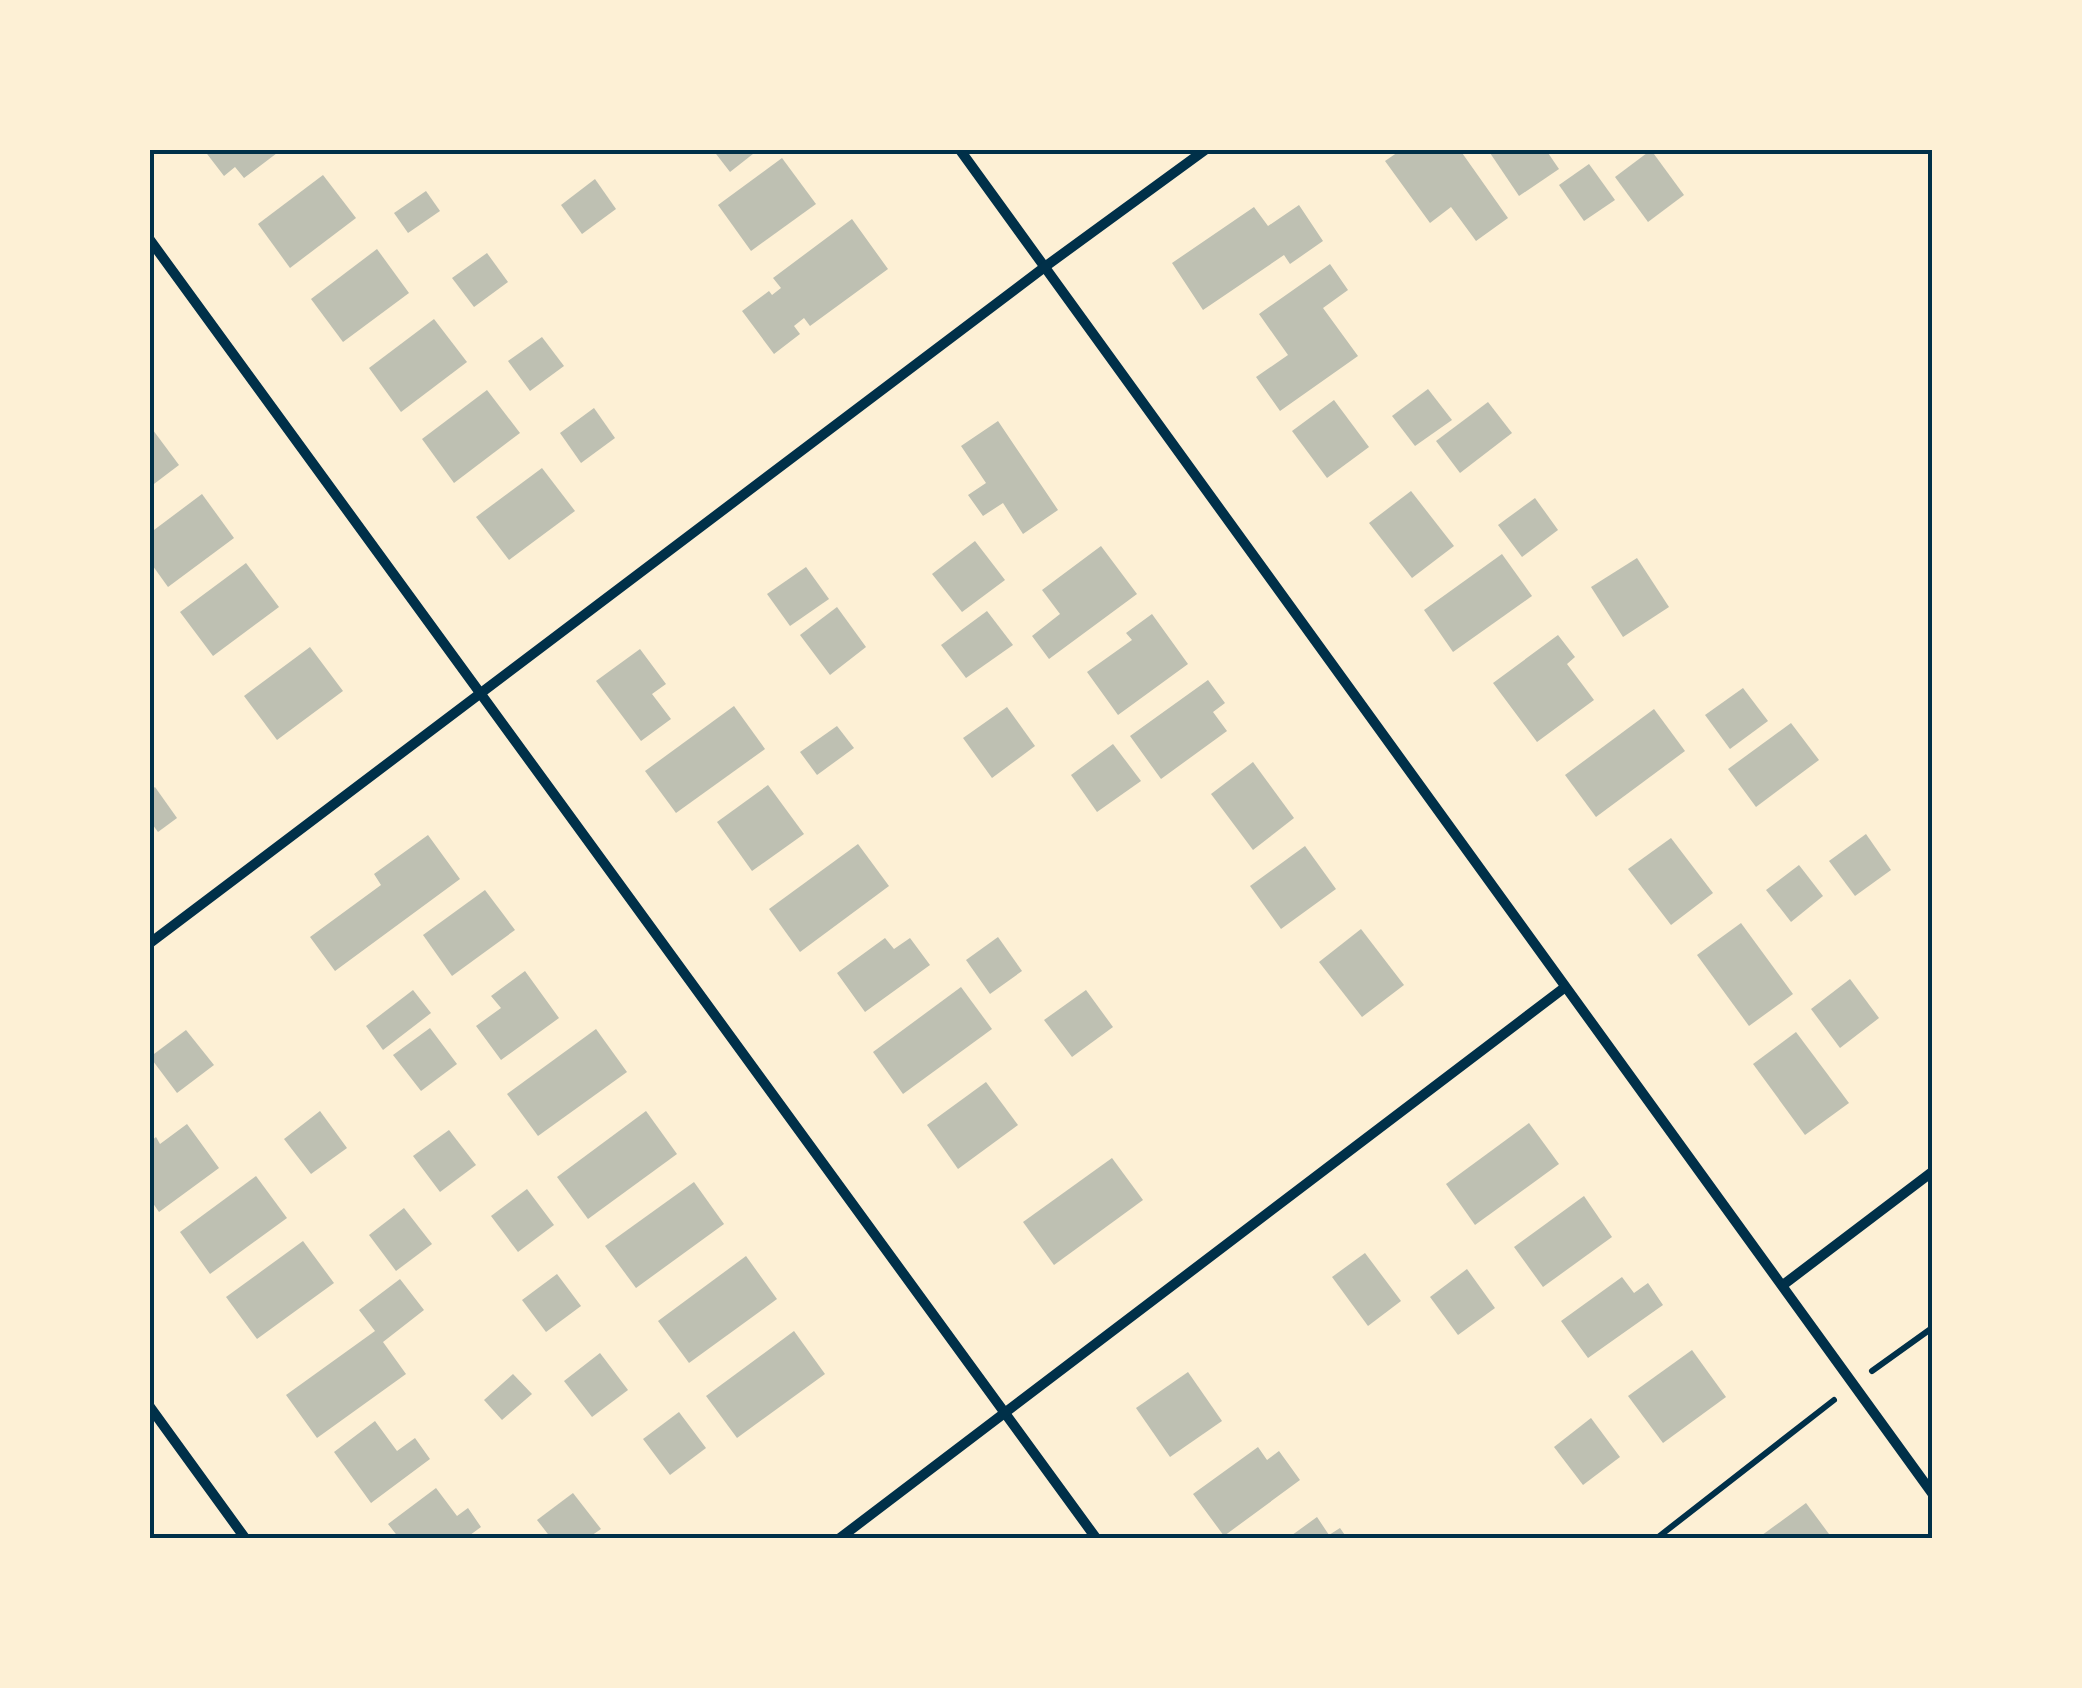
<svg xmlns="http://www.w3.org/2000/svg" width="2082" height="1688" font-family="'Noto Sans',sans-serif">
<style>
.building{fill:#bec0b2}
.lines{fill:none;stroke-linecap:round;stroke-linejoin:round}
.path{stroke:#003049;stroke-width:6}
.minor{stroke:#003049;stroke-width:10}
.neatline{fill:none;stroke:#003049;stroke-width:4}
</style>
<rect width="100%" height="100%" fill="#fdf0d5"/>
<g class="building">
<path d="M204 150H281L244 178 235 167 224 176Z"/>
<path d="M713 150H758L730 172Z"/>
<path d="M1401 150H1460L1508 218 1476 241 1451 207 1430 223 1385 161Z"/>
<path d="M1488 150H1546L1559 169 1519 196Z"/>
<path d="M1651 150 1684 195 1648 222 1615 177Z"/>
<path d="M782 158 816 204 751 251 718 205Z"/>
<path d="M1589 164 1615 200 1584 221 1559 185Z"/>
<path d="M323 175 356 218 290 268 258 224Z"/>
<path d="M595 179 616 209 582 234 561 205Z"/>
<path d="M426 191 440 211 408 233 394 213Z"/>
<path d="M1299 205 1323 241 1290 264 1284 255 1203 310 1172 263 1254 207 1268 226Z"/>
<path d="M852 219 888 269 810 326 804 318 794 326 800 334 774 354 742 311 769 291 772 295 781 288 773 278Z"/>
<path d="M377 249 409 293 343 342 311 299Z"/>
<path d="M487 253 508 282 474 307 452 278Z"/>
<path d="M1330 264 1348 290 1323 308 1358 356 1280 411 1256 377 1288 355 1259 314Z"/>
<path d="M434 319 467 362 401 412 369 368Z"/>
<path d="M542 337 564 366 530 391 508 361Z"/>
<path d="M1428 389 1452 420 1415 446 1392 416Z"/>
<path d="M487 390 520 433 454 483 422 439Z"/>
<path d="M1334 400 1369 447 1327 478 1292 431Z"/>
<path d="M1488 402 1512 433 1460 473 1436 441Z"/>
<path d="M594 408 615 438 581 463 560 433Z"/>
<path d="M998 421 1058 510 1023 534 1003 503 983 516 968 495 986 483 961 446Z"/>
<path d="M150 426 179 465 150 487Z"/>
<path d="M542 468 575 511 509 560 476 517Z"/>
<path d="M1411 491 1454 546 1412 578 1369 523Z"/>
<path d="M202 494 234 538 168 587 150 562V533Z"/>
<path d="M1535 498 1558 530 1522 557 1498 525Z"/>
<path d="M975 541 1005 580 962 612 932 574Z"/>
<path d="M1101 546 1137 594 1049 659 1032 636 1060 614 1042 590Z"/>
<path d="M1502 554 1532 596 1453 652 1424 610Z"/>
<path d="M1637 558 1669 607 1623 637 1591 587Z"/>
<path d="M246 563 279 607 213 656 180 612Z"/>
<path d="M806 567 829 599 790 626 767 594Z"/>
<path d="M837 607 866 647 830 675 800 635Z"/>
<path d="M987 611 1013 645 966 678 941 645Z"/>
<path d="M1152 614 1188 664 1118 715 1087 672 1132 640 1126 633Z"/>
<path d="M1558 635 1575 657 1567 664 1594 700 1537 742 1493 683Z"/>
<path d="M310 647 343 691 277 740 244 696Z"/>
<path d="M640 649 666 684 652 694 671 719 641 741 596 681Z"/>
<path d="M1208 680 1225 703 1213 712 1227 731 1161 779 1130 736Z"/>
<path d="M1743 688 1768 721 1730 749 1705 715Z"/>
<path d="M734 706 765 749 676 813 645 771Z"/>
<path d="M1007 707 1035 746 992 778 963 738Z"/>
<path d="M1654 709 1685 751 1596 817 1565 775Z"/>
<path d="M1791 723 1819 760 1756 807 1728 769Z"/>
<path d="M837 726 854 748 817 775 800 752Z"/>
<path d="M1113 744 1141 781 1097 812 1071 775Z"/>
<path d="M1253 762 1294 818 1253 850 1211 794Z"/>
<path d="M768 785 804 834 752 871 717 822Z"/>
<path d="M155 787 177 818 158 832 150 821V791Z"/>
<path d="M1866 834 1891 870 1855 896 1829 861Z"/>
<path d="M428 835 460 879 335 971 310 937 381 885 374 874Z"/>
<path d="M1671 838 1713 893 1671 925 1628 869Z"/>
<path d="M858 844 889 886 800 952 769 909Z"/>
<path d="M1305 846 1336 889 1281 929 1250 886Z"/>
<path d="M1799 865 1823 896 1791 922 1766 890Z"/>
<path d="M485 890 515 930 452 976 423 935Z"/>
<path d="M1741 923 1793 994 1749 1026 1697 955Z"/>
<path d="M1361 929 1404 985 1362 1017 1319 962Z"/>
<path d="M998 937 1022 971 990 994 966 960Z"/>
<path d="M885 938 894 949 910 938 930 965 865 1012 837 973Z"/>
<path d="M525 971 559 1018 501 1060 476 1026 501 1008 491 996Z"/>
<path d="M1850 979 1879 1018 1840 1048 1811 1009Z"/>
<path d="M961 987 992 1029 903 1094 873 1052Z"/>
<path d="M413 990 431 1013 383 1050 366 1026Z"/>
<path d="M1086 990 1113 1027 1072 1057 1044 1020Z"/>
<path d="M430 1028 457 1064 421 1091 393 1055Z"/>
<path d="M596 1029 627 1072 538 1136 507 1094Z"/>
<path d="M186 1030 214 1065 177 1093 150 1057Z"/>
<path d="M1796 1032 1849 1103 1805 1135 1753 1064Z"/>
<path d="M986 1082 1018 1125 958 1169 927 1125Z"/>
<path d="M320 1111 347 1148 311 1174 284 1139Z"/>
<path d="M646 1111 677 1154 588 1219 557 1177Z"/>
<path d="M1529 1123 1559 1164 1475 1225 1446 1184Z"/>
<path d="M187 1124 219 1168 159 1212 150 1199V1142L156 1137 160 1144Z"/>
<path d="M449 1130 476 1165 440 1192 413 1156Z"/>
<path d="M1112 1158 1143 1200 1054 1265 1023 1222Z"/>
<path d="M256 1176 287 1218 210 1274 180 1232Z"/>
<path d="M694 1182 724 1224 636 1288 605 1246Z"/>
<path d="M527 1189 554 1225 518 1252 491 1216Z"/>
<path d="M1584 1196 1612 1237 1543 1287 1514 1247Z"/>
<path d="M404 1208 432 1244 396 1271 369 1235Z"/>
<path d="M303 1241 334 1283 257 1339 226 1297Z"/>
<path d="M1365 1253 1401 1301 1368 1326 1332 1277Z"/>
<path d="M746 1256 777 1299 689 1363 658 1321Z"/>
<path d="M1467 1269 1495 1308 1458 1335 1430 1297Z"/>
<path d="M557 1274 581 1306 546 1332 522 1300Z"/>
<path d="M1622 1277 1634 1293 1648 1283 1663 1305 1588 1358 1561 1321Z"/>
<path d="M400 1279 424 1310 383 1342 406 1374 317 1438 286 1395 375 1331 359 1310Z"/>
<path d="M794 1331 825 1374 737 1438 706 1396Z"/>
<path d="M1692 1350 1726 1397 1663 1443 1628 1396Z"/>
<path d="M600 1353 628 1390 592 1417 564 1381Z"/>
<path d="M1188 1372 1222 1421 1170 1457 1136 1408Z"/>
<path d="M513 1374 532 1394 502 1420 484 1400Z"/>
<path d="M679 1412 706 1448 670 1475 643 1439Z"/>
<path d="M1591 1418 1620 1457 1583 1485 1554 1447Z"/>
<path d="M375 1421 397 1451 415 1438 430 1459 371 1503 334 1452Z"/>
<path d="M1258 1447 1267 1460 1279 1451 1300 1480 1224 1536 1193 1494Z"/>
<path d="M436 1488 457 1516 468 1508 481 1527 466 1538H399L388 1524Z"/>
<path d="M573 1493 601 1529 588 1538H551L537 1520Z"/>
<path d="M1806 1503 1829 1534 1824 1538H1758Z"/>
<path d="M1317 1517 1329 1535 1340 1528 1347 1538H1288Z"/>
</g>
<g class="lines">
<g class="path">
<path d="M1872 1371 1932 1328"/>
<path d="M1657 1538 1834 1400"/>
</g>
<g class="minor">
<path d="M960 150 1932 1493"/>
<path d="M150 240 1096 1538"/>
<path d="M150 943 1046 266 1205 150"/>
<path d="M1783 1285 1932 1172"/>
<path d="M150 1407 245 1538"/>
<path d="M840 1538 1564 988"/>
</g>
</g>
<rect width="2082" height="1688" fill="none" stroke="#fdf0d5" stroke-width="305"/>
<rect x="152" y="152" width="1778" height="1384" class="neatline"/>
</svg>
